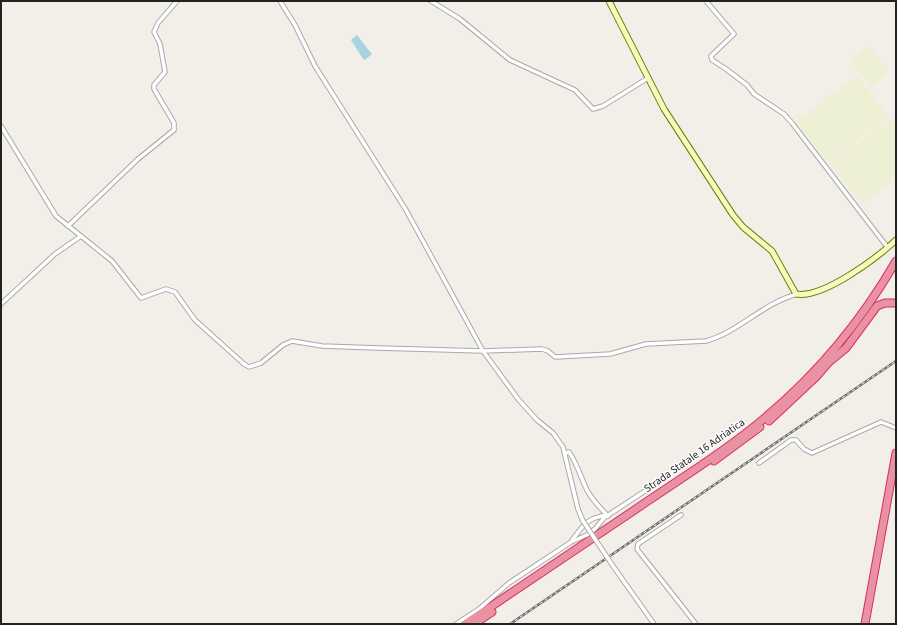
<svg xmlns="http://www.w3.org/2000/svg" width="897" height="625" font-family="'Source Sans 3',sans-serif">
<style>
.farmland{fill:#eef0d5}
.water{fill:#aad3df}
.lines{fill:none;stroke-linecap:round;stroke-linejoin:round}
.street-casing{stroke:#a9a9a9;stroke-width:5.5}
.secondary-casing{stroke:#707d05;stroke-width:7}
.highway-casing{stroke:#dc2a67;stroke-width:9}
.street{stroke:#fff;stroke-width:3.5}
.secondary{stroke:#f7fabf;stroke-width:5}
.highway{stroke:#e892a2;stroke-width:7}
.rail-casing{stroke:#707070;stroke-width:2.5}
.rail{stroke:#fff;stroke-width:1;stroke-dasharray:3;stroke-linecap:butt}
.street-bridge-casing{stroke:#a9a9a9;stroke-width:5.5;stroke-linecap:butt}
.street-bridge{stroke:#fff;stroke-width:3.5}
.labels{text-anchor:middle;stroke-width:3;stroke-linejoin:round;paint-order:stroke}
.street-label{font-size:11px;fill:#222;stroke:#fff}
</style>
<rect width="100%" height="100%" fill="#f2efe9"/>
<g class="farmland">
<path d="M869 45 889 71 871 88 849 61Z"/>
<path d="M856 76 890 116 827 162 795 122Z"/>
<path d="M892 118 896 122V180L863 204 829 163Z"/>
</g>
<path class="water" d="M357 35 372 54 365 60 363 59 351 40Z"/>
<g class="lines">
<g class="street-casing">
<g id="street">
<path d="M280 1 295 25 315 66 406 210 483 351 518 399 537 420 553 433 563 447 578 509 583 521"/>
<path d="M431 1 460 19 510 60 575 90 593 109 603 106 648 78"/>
<path d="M706 1 734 34 711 56 712 60 726 69 747 85 754 94 784 114 792 123 888 248"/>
<path d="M1 126 56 216 112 261 141 298 166 289 175 292 195 320 244 364 249 367 261 363 283 345 292 341 322 346 378 348 483 351 542 349 548 351 555 357 610 354 646 344 706 341C739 332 764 302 798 294"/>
<path d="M68 226 138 159 174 130V123L154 89V85L165 72 160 44 154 32 158 23 177 1"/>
<path d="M1 304 55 254 81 236"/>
<path d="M565 453 569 452C578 465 581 479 588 492 593 500 601 509 608 516"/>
<path d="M759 463 791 440H796L804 449 812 453 881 422 896 428"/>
<path d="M681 515 638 544 637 549 696 624"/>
<path d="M572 540C585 524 585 519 607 515"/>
<path d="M613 566 654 624"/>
<path d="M456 624 479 609 509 583 571 542 587 535 595 529 604 518 657 483"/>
</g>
</g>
<g class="secondary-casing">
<path id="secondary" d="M609 1 664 109 733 215 743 227 772 251 796 294C823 299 878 257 896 240"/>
</g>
<g class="highway-casing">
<g id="highway">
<path d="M829 362 846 348 877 306 885 303H896"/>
<path d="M769 421 816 377 828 363"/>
<path d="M714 461 760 427"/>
<path d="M465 624C522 586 579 547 636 509 680 479 726 451 767 416 819 372 862 320 896 261"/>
<path d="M474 624 492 612"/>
<path d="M865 624 896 453"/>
</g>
</g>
<use href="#street" class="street"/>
<use href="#secondary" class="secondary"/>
<use href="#highway" class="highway"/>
<g class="rail-casing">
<path id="rail" d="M510 624 896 361"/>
</g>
<use href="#rail" class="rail"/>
<g class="street-bridge-casing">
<path id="street-bridge" d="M583 521 613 566"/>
</g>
<use href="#street-bridge" class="street-bridge"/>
</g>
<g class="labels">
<g class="street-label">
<text transform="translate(694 455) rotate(-35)" y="4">Strada Statale 16 Adriatica</text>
</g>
</g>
<rect width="897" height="625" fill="none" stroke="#222222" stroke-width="4"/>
</svg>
